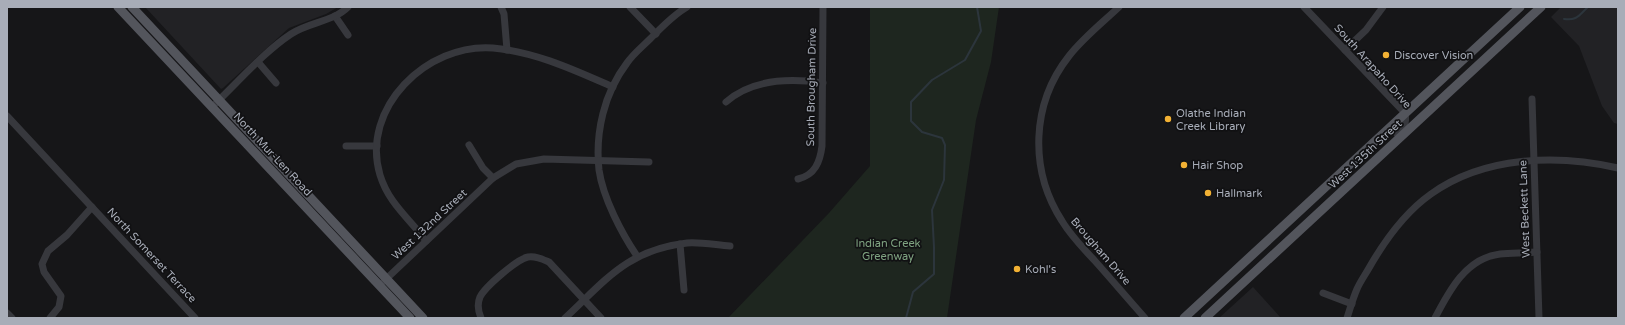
<svg xmlns="http://www.w3.org/2000/svg" width="1625" height="325" font-family="'Varela Round',sans-serif">
<style>
.built{fill:#222225}
.green{fill:#1e261f}
.lines{fill:none;stroke-linecap:round;stroke-linejoin:round}
.stream{stroke:#2c353c;stroke-width:2}
.minor{stroke:#37383d;stroke-width:7}
.major{stroke:#53555c;stroke-width:9}
.poi-dot{fill:#f2b134;stroke:#111113;stroke-width:1.5}
.labels{text-anchor:middle;stroke-width:3.5;stroke-linejoin:round;paint-order:stroke}
.poi-label{font-size:11px;fill:#a8adb8;stroke:#111113;text-anchor:start}
.street-label{font-size:11px;fill:#a8adb8;stroke:#111113}
.park-label{font-size:11px;fill:#7fa381;stroke:#111113}
</style>
<rect width="100%" height="100%" fill="#161618"/>
<g class="built">
<path d="M145 7H338L326 14 289 28 223 88 221 89Z"/>
<path d="M1561 7H1618V124L1614 123 1602 106 1579 46 1551 17Z"/>
<path d="M1253 287 1281 318H1219Z"/>
</g>
<path class="green" d="M870 7H999L991 62 976 120 947 318H728L829 213 870 166Z"/>
<g class="lines">
<g class="stream">
<path d="M1564 19C1577 21 1579 15 1588 7"/>
<path d="M906 318 913 292 934 274V247L932 210 944 180 945 145 942 138 922 132 911 121V102L932 80 965 60 981 31 977 7"/>
</g>
<g class="minor">
<path d="M501 7 504 14 507 50"/>
<path d="M630 7 656 34"/>
<path d="M1119 7C1102 23 1083 38 1069 56 1031 104 1029 170 1062 221 1071 236 1083 248 1095 261 1112 280 1128 299 1145 318"/>
<path d="M1304 7 1405 113C1407 123 1404 128 1397 134"/>
<path d="M335 16 348 35"/>
<path d="M1345 50 1366 30 1383 7"/>
<path d="M258 62 276 83"/>
<path d="M1532 99 1539 318"/>
<path d="M726 102C752 79 789 78 823 83"/>
<path d="M216 103C240 80 264 52 291 34 309 22 333 22 348 7"/>
<path d="M7 116 195 318"/>
<path d="M469 145 483 168 493 178"/>
<path d="M346 146H377"/>
<path d="M798 179C815 175 820 162 822 146L823 7"/>
<path d="M426 241C409 218 389 204 380 175 360 108 427 43 493 48 536 52 574 70 613 87"/>
<path d="M680 244 684 290"/>
<path d="M637 256C622 234 603 198 599 170 595 133 604 93 627 63 633 54 642 47 650 39 661 28 673 15 687 7"/>
<path d="M384 281 493 178 516 164 544 159 649 162"/>
<path d="M1323 293 1352 304"/>
<path d="M7 313 12 318"/>
<path d="M50 318 59 307 61 296 44 272 42 264 48 251 67 235 92 207"/>
<path d="M481 318C478 311 477 304 480 297 485 287 517 259 528 257 536 256 542 259 549 262L601 318"/>
<path d="M565 318C606 280 627 250 687 243 701 242 716 245 730 246"/>
<path d="M1347 318C1350 309 1353 298 1357 289 1360 282 1365 275 1369 268 1385 240 1404 213 1431 194 1484 156 1557 154 1618 168"/>
<path d="M1435 318C1449 291 1466 258 1500 254 1512 253 1525 253 1537 252"/>
</g>
<g class="major">
<path d="M118 7 410 318"/>
<path d="M132 7 423 318"/>
<path d="M1184 318 1520 7"/>
<path d="M1205 318 1541 7"/>
</g>
</g>
<g class="poi-dot">
<circle cx="1386" cy="55" r="4"/>
<circle cx="1168" cy="119" r="4"/>
<circle cx="1184" cy="165" r="4"/>
<circle cx="1208" cy="193" r="4"/>
<circle cx="1017" cy="269" r="4"/>
</g>
<g class="labels">
<g class="poi-label">
<text x="1394" y="59">Discover Vision</text>
<text x="1176" y="117">Olathe Indian<tspan x="1176" dy="13">Creek Library</tspan></text>
<text x="1192" y="169">Hair Shop</text>
<text x="1216" y="197">Hallmark</text>
<text x="1025" y="273">Kohl's</text>
</g>
<g class="street-label">
<text transform="translate(1373 66) rotate(48)" y="4">South Arapaho Drive</text>
<text transform="translate(811 87) rotate(-89)" y="4">South Brougham Drive</text>
<text transform="translate(273 154) rotate(47)" y="4">North Mur-Len Road</text>
<text transform="translate(1365 154) rotate(-43)" y="4">West 135th Street</text>
<text transform="translate(1524 209) rotate(-92)" y="4">West Beckett Lane</text>
<text transform="translate(429 224) rotate(-43)" y="4">West 132nd Street</text>
<text transform="translate(1101 251) rotate(49)" y="4">Brougham Drive</text>
<text transform="translate(152 255) rotate(47)" y="4">North Somerset Terrace</text>
</g>
<g class="park-label">
<text x="888" y="247">Indian Creek<tspan x="888" dy="13">Greenway</tspan></text>
</g>
</g>
<rect width="1625" height="325" fill="none" stroke="#a8adb8" stroke-width="16"/>
</svg>
